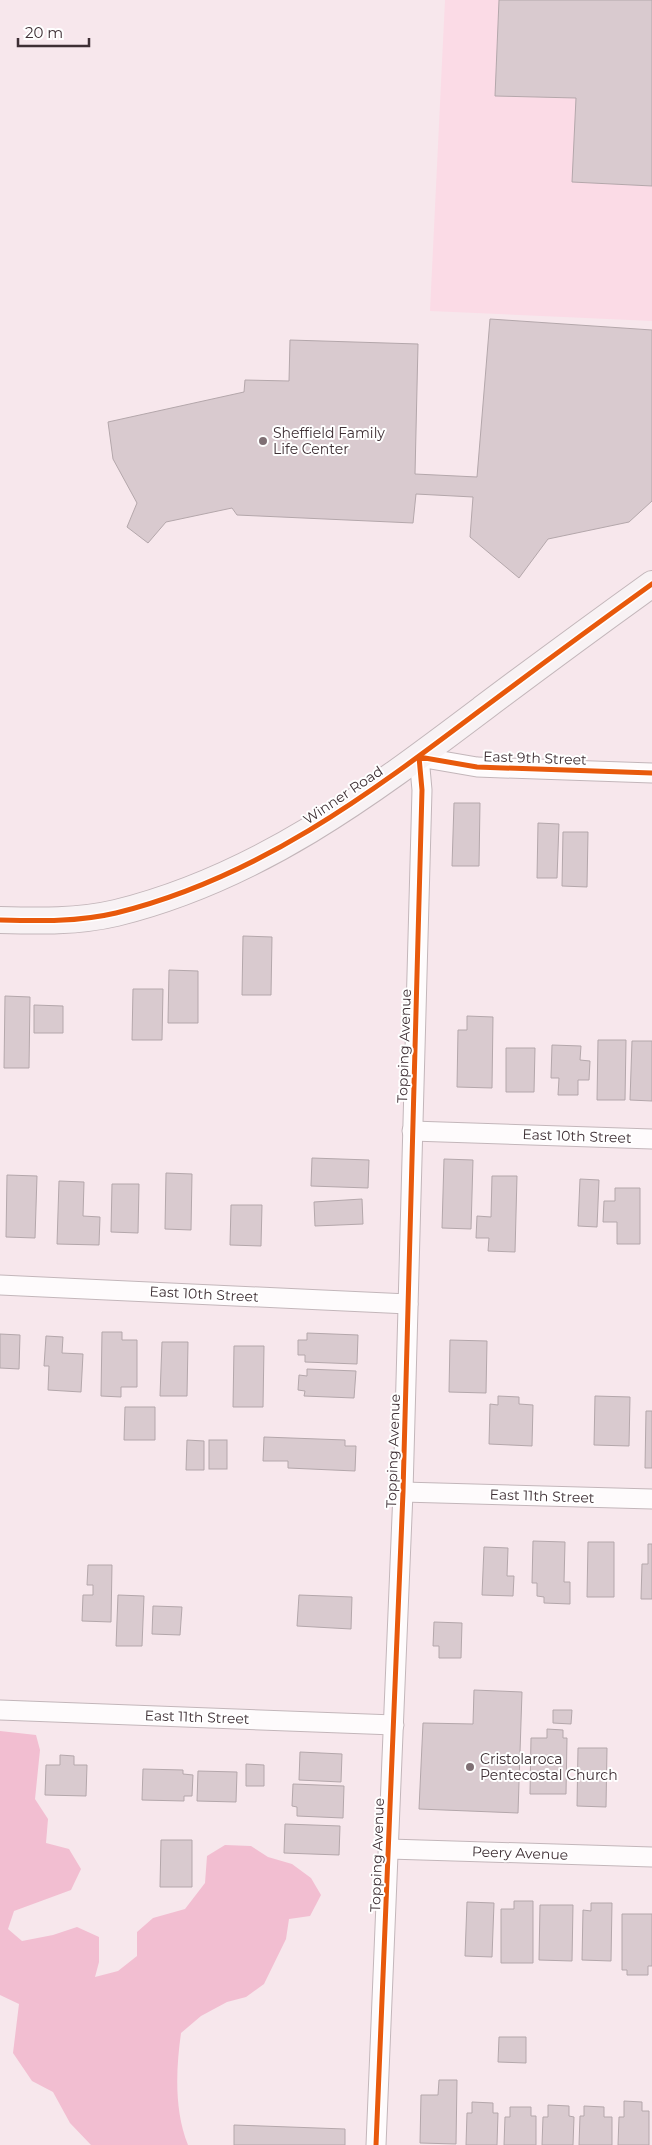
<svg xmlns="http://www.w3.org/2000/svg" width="652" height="2145" font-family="Montserrat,sans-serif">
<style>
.built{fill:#fbdbe6}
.green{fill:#f2bed1}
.building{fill:#d9cacf;stroke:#b4a7ab}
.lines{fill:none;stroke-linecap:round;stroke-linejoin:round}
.street-casing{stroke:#c3b6ba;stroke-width:21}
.secondary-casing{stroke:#c3b6ba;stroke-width:28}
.street{stroke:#fefbfc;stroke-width:19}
.secondary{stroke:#f8f2f4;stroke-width:26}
.cycleway-casing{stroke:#fff;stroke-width:8}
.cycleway{stroke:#e8590c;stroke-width:5}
.poi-dot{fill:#7f6f74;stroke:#fff;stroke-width:2}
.labels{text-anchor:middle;stroke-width:4;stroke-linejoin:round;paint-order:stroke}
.poi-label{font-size:14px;fill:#3e2f34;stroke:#fff;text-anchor:start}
.street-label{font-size:14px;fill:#3e2f34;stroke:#fff}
</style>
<rect width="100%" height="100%" fill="#f7e7ec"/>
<path class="built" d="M445 0H652V321L430 311Z"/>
<path class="green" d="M0 1731 36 1735 40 1750 35 1799 48 1819 46 1843 69 1849 81 1869 71 1890 14 1911 8 1929 22 1941 53 1935 77 1927 99 1937V1962L95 1977 118 1971 137 1956V1932L153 1918 185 1909 205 1883 207 1856 225 1845 251 1846 268 1857 292 1864 311 1878 321 1895 310 1916 289 1919 286 1939 264 1984 246 1997 227 2002 201 2016 181 2033C176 2069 174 2110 188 2145H91L70 2123 53 2092 32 2081 13 2053 19 2004 0 1995Z"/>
<g class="building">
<path d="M499 0H652V186L572 182 576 98 495 96Z"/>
<path d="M490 319 652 330V501L629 522 548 539 519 578 470 537 473 497 416 494 413 523 237 515 232 508 166 522 148 543 127 527 137 503 113 459 108 422 244 392 245 380 289 381 290 340 418 344 415 474 477 477Z"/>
<path d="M454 803H480L479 866H452Z"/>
<path d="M538 823 559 824 557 878H537Z"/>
<path d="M563 832H588L587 887 562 886Z"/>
<path d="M243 936 272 937 271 995H242Z"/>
<path d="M169 970 198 971V1023H168Z"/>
<path d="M133 989H163L162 1040H132Z"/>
<path d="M5 996 30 997 29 1068H4Z"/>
<path d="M34 1005 63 1006V1033H34Z"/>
<path d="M467 1016 493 1017 492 1088 457 1087 458 1030H467Z"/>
<path d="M598 1040H626L625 1100H597Z"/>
<path d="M632 1041H652V1101L630 1100Z"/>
<path d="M552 1045 581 1046 580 1060 590 1061 589 1080H578V1095H558L559 1078H551Z"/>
<path d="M506 1048H535L534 1092H506Z"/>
<path d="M312 1158 369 1160 368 1188 311 1186Z"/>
<path d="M444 1159 473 1160 471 1229 442 1228Z"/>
<path d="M166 1173 192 1174 191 1230 165 1229Z"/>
<path d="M7 1175 37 1176 35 1238 6 1237Z"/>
<path d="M492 1176H517L515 1252 488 1251 489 1238H476L477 1216 491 1217Z"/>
<path d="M580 1179 599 1180 597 1227 578 1226Z"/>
<path d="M59 1181 84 1182 83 1216 100 1217 99 1245 57 1244Z"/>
<path d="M112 1184H139L138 1233 111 1232Z"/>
<path d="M615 1188H640V1244H617V1222H603L604 1201H615Z"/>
<path d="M362 1199 363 1224 315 1226 314 1202Z"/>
<path d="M231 1205H262L261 1246 230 1245Z"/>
<path d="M102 1332H122V1340H137V1387H121V1397L101 1396Z"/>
<path d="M307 1333 358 1335 357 1364 305 1362V1355H298V1340H307Z"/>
<path d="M0 1334 20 1335 19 1369 0 1368Z"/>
<path d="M46 1336 63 1337 62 1353 83 1354 81 1392 48 1390 49 1366H44Z"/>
<path d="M450 1340 487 1341 486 1393 449 1392Z"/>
<path d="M162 1342H188L187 1396H160Z"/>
<path d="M234 1346H264L263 1407H233Z"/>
<path d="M307 1369 356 1371 354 1398 304 1396 305 1391 298 1390 299 1375 307 1376Z"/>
<path d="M498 1396 519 1397V1404L533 1405 532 1446 489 1444 490 1404 498 1405Z"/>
<path d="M595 1396 630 1397 629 1446 594 1445Z"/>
<path d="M125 1407H155V1440H124Z"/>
<path d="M646 1411H652V1468H645Z"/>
<path d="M264 1437 345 1440V1446H356L355 1471 288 1468V1461H263Z"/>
<path d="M187 1440 204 1441V1470H186Z"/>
<rect x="209" y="1440" width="18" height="29"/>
<path d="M533 1541 565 1542 564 1582H570V1604L544 1603V1597L537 1596V1583H532Z"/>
<path d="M588 1542H614V1597H587Z"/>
<path d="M648 1544H652V1599H641L642 1564H648Z"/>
<path d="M484 1547 508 1548 507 1576H514L513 1596 482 1595Z"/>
<path d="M88 1565H112L111 1622 82 1621 83 1595H93V1585H87Z"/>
<path d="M118 1595 144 1596 142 1646H116Z"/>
<path d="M299 1595 352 1597 351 1629 297 1626Z"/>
<path d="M153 1606 182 1607 180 1635 152 1634Z"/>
<path d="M434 1622 462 1623 461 1658H439V1646H433Z"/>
<path d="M474 1690 522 1692 518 1813 419 1809 423 1723 473 1724Z"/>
<path d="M553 1710H572L571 1724 553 1723Z"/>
<path d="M547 1729 563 1730V1738H567L566 1794H530L531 1738H547Z"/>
<path d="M578 1748H607L606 1807 577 1806Z"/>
<path d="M300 1752 342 1754 341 1782 299 1780Z"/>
<path d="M60 1755 74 1756V1765H87L86 1796 45 1795 46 1765H60Z"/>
<path d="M246 1764 264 1765V1786H246Z"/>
<path d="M143 1769 183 1770V1774L193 1775 192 1796H184V1801L142 1800Z"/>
<path d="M198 1771 237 1772 236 1802 197 1801Z"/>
<path d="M293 1784 344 1786 343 1818 297 1816V1807L292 1806Z"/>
<path d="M285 1824 340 1826 339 1855 284 1853Z"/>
<path d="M161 1840H192V1887H160Z"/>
<path d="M514 1901H533V1963H501V1909H514Z"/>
<path d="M467 1902 494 1903 492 1957 465 1956Z"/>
<path d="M591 1903H612L611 1961 582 1960 583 1910 591 1911Z"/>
<path d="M540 1905H573L572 1961 539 1960Z"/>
<path d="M622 1914H652V1966H648V1975H627V1970H622Z"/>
<path d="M499 2037H526V2063L498 2062Z"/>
<path d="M439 2080H457L456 2144 420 2143 421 2095H438Z"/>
<path d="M624 2101 642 2102V2111H649V2145H618L619 2117H624Z"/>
<path d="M472 2102 493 2103V2113H498L497 2145H466L467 2113H472Z"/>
<path d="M548 2105 569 2106V2116L574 2117 573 2145H542L543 2117H548Z"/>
<path d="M584 2106 604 2107V2117H612V2145H579L580 2116H584Z"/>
<path d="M510 2107H531V2116H536V2145H504L505 2117H510Z"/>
<path d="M234 2125 345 2129V2145H234Z"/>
</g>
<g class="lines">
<g class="street-casing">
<g id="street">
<path d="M412 1131 652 1139"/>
<path d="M0 1285 408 1304"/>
<path d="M403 1492 652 1499"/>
<path d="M0 1710 394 1725"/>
<path d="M389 1849 652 1857"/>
<path d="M376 2145 403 1492 422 790 419 757 477 767 652 773"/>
</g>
</g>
<g class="secondary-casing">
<path id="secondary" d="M0 920C39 921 78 922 116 913 258 878 368 795 482 709 538 667 595 625 652 584"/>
</g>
<use href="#street" class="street"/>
<use href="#secondary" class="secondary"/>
<g class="cycleway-casing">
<g id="cycleway">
<path d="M0 920C39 921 78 922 116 913 258 878 368 795 482 709 538 667 595 625 652 584"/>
<path d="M376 2145 403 1492 422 790 419 757 477 767 652 773"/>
</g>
</g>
<use href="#cycleway" class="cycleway"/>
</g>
<g class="poi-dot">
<circle cx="263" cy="441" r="5"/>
<circle cx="470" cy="1767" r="5"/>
</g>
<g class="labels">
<g class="poi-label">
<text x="273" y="438">Sheffield Family<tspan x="273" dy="16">Life Center</tspan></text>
<text x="480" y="1764">Cristolaroca<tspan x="480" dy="16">Pentecostal Church</tspan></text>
</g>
<g class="street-label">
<text transform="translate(535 758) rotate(2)" y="5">East 9th Street</text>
<text transform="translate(343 795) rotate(-34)" y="5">Winner Road</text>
<text transform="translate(404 1046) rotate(-88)" y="5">Topping Avenue</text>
<text transform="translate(577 1136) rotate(2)" y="5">East 10th Street</text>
<text transform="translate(204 1294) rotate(3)" y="5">East 10th Street</text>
<text transform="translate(393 1451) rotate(-88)" y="5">Topping Avenue</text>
<text transform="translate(542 1496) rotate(2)" y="5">East 11th Street</text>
<text transform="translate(197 1717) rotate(2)" y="5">East 11th Street</text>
<text transform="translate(520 1853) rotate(2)" y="5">Peery Avenue</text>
<text transform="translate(377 1855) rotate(-88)" y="5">Topping Avenue</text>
</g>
</g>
<path d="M18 38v8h71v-8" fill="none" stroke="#3e2f34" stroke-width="2.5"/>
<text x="25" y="38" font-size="15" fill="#3e2f34" stroke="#ffffff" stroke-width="4" paint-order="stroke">20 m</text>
</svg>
